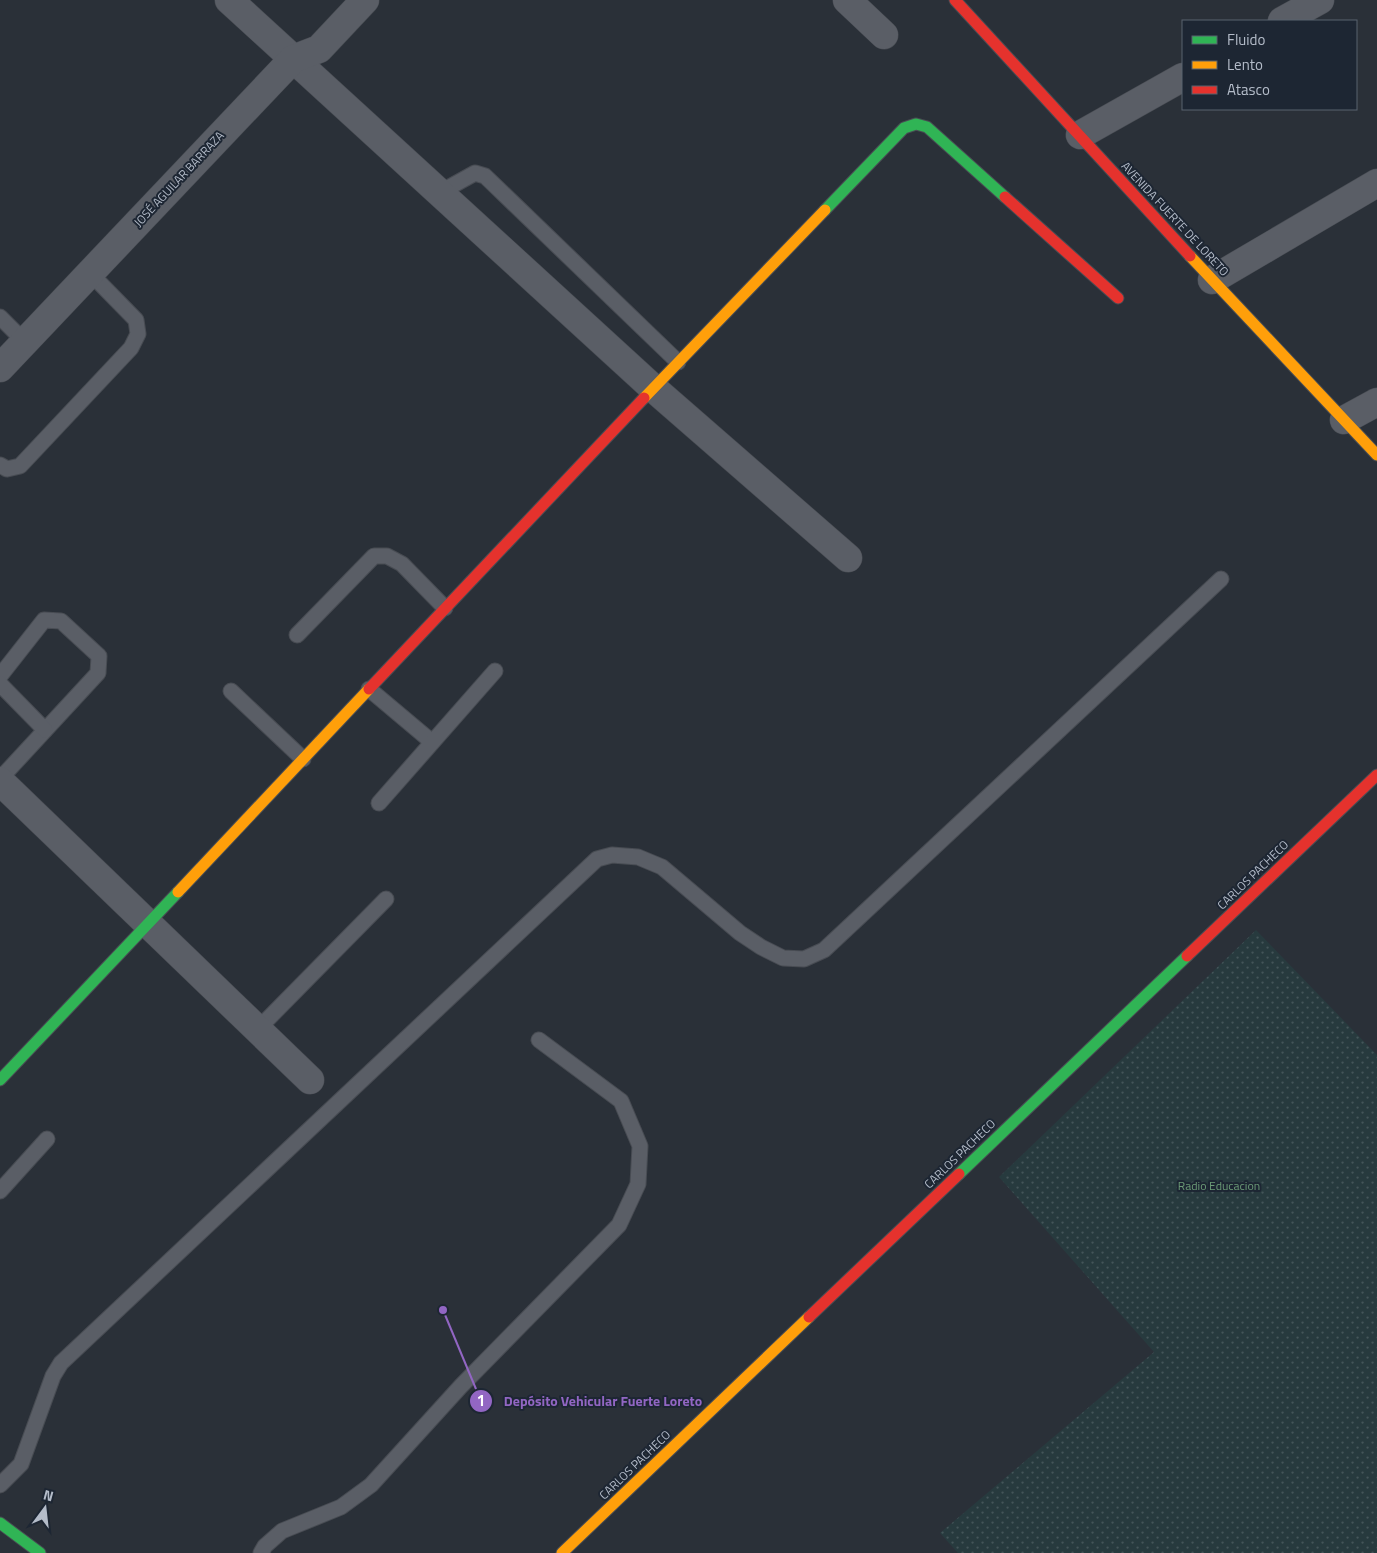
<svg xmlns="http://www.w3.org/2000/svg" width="1377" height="1553" font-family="'Titillium Web',sans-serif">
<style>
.park{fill:url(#park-dots)}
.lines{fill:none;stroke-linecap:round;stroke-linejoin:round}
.lane-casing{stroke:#484c53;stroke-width:17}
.street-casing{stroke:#484c53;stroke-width:29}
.fast-casing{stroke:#484c53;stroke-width:13}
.slow-casing{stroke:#484c53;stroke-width:13}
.jam-casing{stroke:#484c53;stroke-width:13}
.lane{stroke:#5a5e66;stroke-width:15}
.street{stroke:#5a5e66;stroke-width:28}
.fast{stroke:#30b455;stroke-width:11}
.slow{stroke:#ff9f0a;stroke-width:11}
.jam{stroke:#e5322d;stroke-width:11}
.labels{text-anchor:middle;stroke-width:4;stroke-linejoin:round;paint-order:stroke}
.street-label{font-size:12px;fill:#b4bcc9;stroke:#1d2633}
.park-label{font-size:12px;fill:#6b9a76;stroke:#1d2633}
.leader{fill:none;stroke:#9266c3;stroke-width:2}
.callout-dot{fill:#9266c3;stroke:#1d2633;stroke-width:2}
.mark-label{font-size:15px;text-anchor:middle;font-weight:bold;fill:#fff}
.callout-label{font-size:14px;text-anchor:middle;font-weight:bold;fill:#9266c3;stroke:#1d2633;stroke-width:4;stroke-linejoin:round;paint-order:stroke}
</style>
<defs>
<pattern id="park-dots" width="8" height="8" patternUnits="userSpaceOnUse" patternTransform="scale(1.25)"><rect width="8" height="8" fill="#273a3e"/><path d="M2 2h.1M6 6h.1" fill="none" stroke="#445559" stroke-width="1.8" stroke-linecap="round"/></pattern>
</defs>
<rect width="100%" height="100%" fill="#2a3038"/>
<path class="park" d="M1256 930 1377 1055V1553H958L940 1533 1154 1352 999 1177Z"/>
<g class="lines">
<g class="lane-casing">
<g id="lane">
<path d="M439 193 475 173 485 176 678 362"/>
<path d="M0 317 25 342"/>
<path d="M0 465 7 469 20 466 131 348 138 334 136 320 90 273"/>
<path d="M297 635 374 556H387L402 564 445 608"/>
<path d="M0 676 44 620 61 621 99 656 98 673 0 779"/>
<path d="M0 684 45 730"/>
<path d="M369 689 432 742"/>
<path d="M231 691 303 759"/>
<path d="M379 803 495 671"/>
<path d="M258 1029 386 899"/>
<path d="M0 1191 47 1139"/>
<path d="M0 1485 21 1464 53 1376 61 1363 597 859 612 855 638 857 662 867 740 933 761 947 783 958 804 959 824 950 1221 579"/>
<path d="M261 1553 265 1546 282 1531 341 1507 371 1485 461 1386 619 1225 638 1184 640 1146 621 1101 539 1040"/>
</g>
</g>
<g class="street-casing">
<g id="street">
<path d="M229 0 653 388 848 558"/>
<path d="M847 0 884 35"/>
<path d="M1282 21 1320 0"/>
<path d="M1080 135 1183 77"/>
<path d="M1212 280 1377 183"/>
<path d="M0 368 293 59 319 49 365 0"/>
<path d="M1344 420 1377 402"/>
<path d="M0 781 310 1080"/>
</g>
</g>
<g class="fast-casing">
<g id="fast">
<path d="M825 210 904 128 916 124 927 127 1005 197"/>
<path d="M0 1080 178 892"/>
<path d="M959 1174 1187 956"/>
<path d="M0 1523 40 1553"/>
</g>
</g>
<g class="slow-casing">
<g id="slow">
<path d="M1190 256 1377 455"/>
<path d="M644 398 825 210"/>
<path d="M178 892 369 689"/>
<path d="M562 1553 809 1317"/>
</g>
</g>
<g class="jam-casing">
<g id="jam">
<path d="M955 0 1190 256"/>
<path d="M1005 197 1118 298"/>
<path d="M369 689 644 398"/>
<path d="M1187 956 1377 775"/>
<path d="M809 1317 959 1174"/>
</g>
</g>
<use href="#lane" class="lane"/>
<use href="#street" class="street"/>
<use href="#fast" class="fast"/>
<use href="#slow" class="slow"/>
<use href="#jam" class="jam"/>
</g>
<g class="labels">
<g class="street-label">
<text transform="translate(179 179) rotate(-47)" y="4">JOSÉ AGUILAR BARRAZA</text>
<text transform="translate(1175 219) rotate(47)" y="4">AVENIDA FUERTE DE LORETO</text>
<text transform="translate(1253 875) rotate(-44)" y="4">CARLOS PACHECO</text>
<text transform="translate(960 1154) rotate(-44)" y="4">CARLOS PACHECO</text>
<text transform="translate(635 1465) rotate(-44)" y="4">CARLOS PACHECO</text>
</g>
<g class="park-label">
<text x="1219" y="1190">Radio Educacion</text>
</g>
</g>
<path class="leader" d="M443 1310L481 1401"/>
<g class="callout-dot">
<circle cx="443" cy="1310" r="5"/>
<circle cx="481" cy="1401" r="12"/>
</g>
<g class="mark-label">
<text x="481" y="1406">1</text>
</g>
<g class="callout-label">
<text x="603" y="1406">Depósito Vehicular Fuerte Loreto</text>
</g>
<rect x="1182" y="20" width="175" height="90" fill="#1d2633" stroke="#59626f"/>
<rect x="1192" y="36" width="25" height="8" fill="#30b455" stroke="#59626f"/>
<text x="1227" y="45" font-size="15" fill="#b4bcc9">Fluido</text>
<rect x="1192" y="61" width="25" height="8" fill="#ff9f0a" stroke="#59626f"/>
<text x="1227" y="70" font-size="15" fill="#b4bcc9">Lento</text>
<rect x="1192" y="86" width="25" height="8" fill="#e5322d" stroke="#59626f"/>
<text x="1227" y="95" font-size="15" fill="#b4bcc9">Atasco</text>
<g transform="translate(45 1508) rotate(15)" stroke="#1d2633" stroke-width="4" paint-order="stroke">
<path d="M0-4L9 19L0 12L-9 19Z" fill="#b4bcc9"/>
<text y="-8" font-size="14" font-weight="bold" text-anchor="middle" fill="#b4bcc9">N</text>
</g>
</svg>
